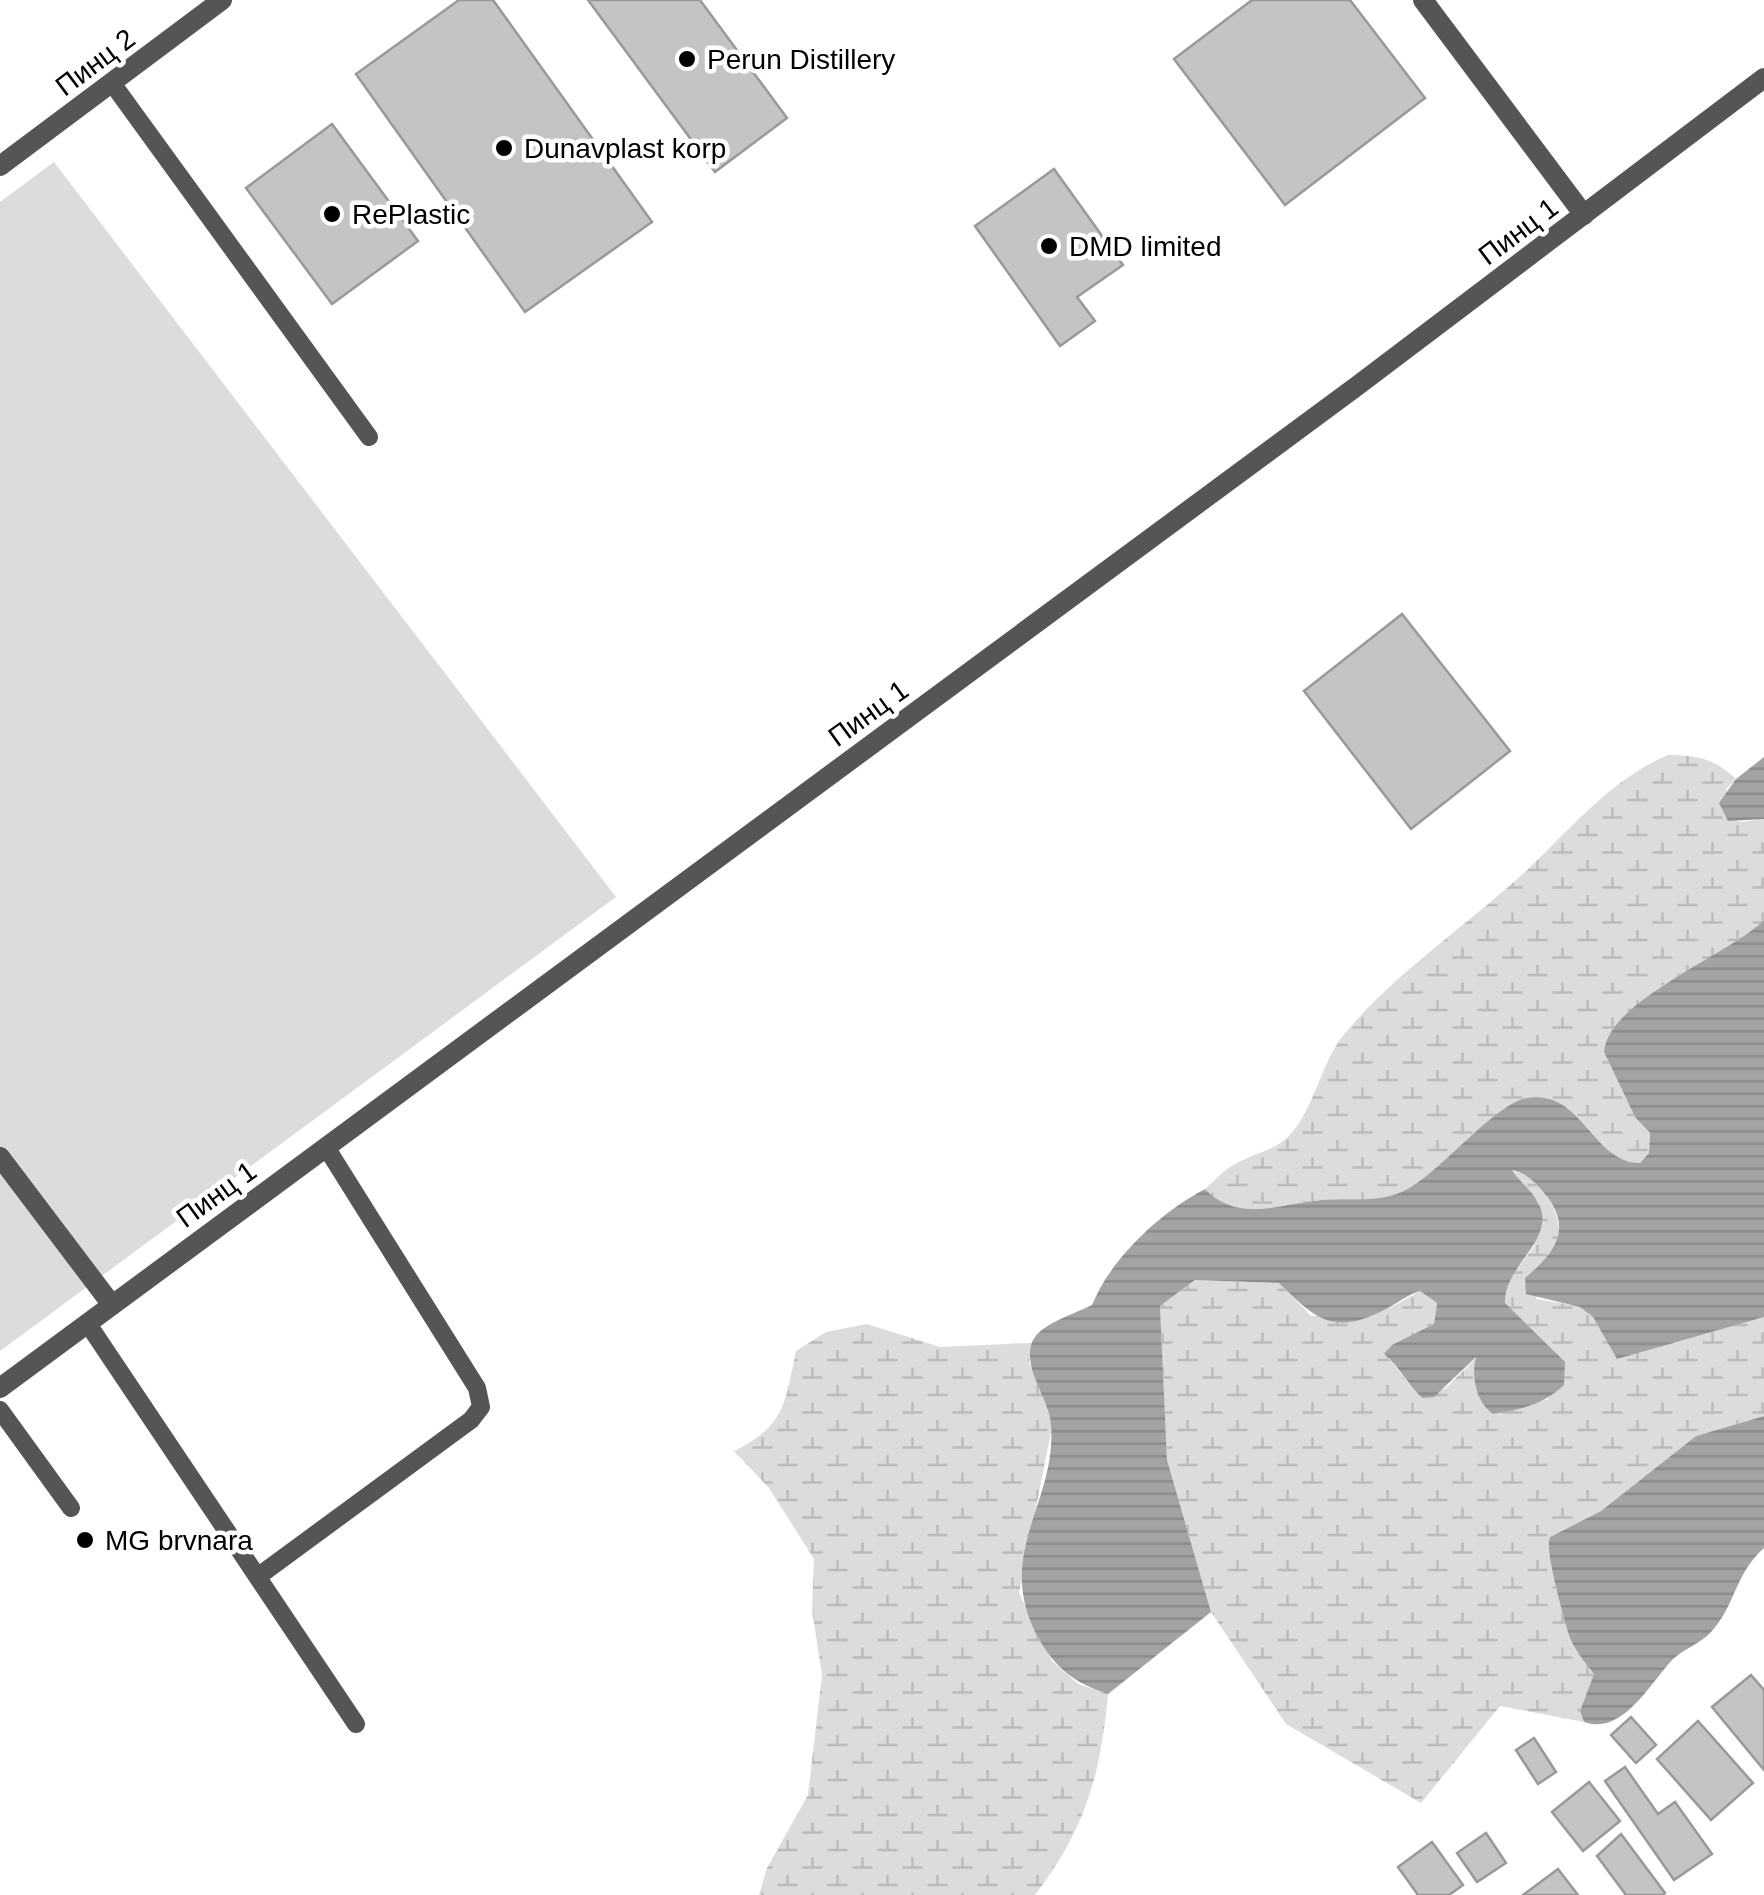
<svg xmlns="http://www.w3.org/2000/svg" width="1764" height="1895" font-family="Arial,sans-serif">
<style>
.green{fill:#dcdcdc}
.wetland{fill:url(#wetland-marsh)}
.water{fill:url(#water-rules)}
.building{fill:#c4c4c4;stroke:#999;stroke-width:2.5}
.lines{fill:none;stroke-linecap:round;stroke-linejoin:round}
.lane{stroke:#555;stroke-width:18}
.street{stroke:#555;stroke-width:20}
.poi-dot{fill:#000;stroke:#fff;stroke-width:4}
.labels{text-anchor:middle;stroke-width:9;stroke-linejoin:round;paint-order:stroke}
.poi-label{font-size:28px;fill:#000;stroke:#fff;text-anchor:start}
.street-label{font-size:28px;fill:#000;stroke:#fff}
</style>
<defs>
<pattern id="wetland-marsh" width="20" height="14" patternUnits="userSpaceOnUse" patternTransform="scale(2.5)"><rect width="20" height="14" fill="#dcdcdc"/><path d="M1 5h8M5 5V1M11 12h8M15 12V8" fill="none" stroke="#bbb"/></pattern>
<pattern id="water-rules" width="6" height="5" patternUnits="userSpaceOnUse" patternTransform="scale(2.5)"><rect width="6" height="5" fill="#a3a3a3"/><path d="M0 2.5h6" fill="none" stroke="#8b8b8b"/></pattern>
</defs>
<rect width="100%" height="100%" fill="#fff"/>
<path class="green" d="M54 162 616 897 0 1351V202Z"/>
<g class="wetland">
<path d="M1668 755C1697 755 1715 759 1736 779L1726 789 1738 822 1764 819V920C1718 967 1625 984 1604 1052L1635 1117 1650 1133 1649 1153 1640 1163C1592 1163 1582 1088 1526 1098 1496 1104 1443 1168 1411 1187 1382 1205 1353 1197 1321 1200 1281 1204 1237 1223 1205 1189 1216 1179 1227 1167 1241 1161 1256 1153 1276 1149 1288 1137 1317 1106 1319 1064 1346 1032 1395 974 1460 930 1516 880 1566 836 1605 782 1668 755Z"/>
<path d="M1510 1170C1524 1173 1533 1180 1542 1191 1575 1229 1552 1258 1536 1299L1579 1306 1593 1317 1617 1358 1764 1317V1416L1696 1436 1601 1511 1550 1537C1544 1570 1574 1647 1594 1674L1580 1711 1584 1722 1500 1706 1421 1803 1286 1724 1211 1612 1167 1460 1160 1306 1195 1280 1279 1283 1311 1316 1390 1308 1420 1291 1437 1303 1434 1324 1384 1354C1399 1368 1407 1385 1422 1398L1446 1388 1478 1356 1493 1414 1549 1399 1516 1316 1505 1303 1504 1287 1534 1246 1539 1203Z"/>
<path d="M867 1324 940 1347 1031 1343 1029 1363 1045 1394 1052 1427 1019 1593 1052 1661 1078 1684 1108 1694C1101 1774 1085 1830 1035 1895H759L767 1868 808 1795 822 1675 812 1610 814 1559 769 1488 734 1451C785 1426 785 1404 796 1351L826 1332Z"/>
</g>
<g class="water">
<path d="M1764 757V819L1728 821 1719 803 1736 779Z"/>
<path d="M1764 920V1317L1617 1359 1593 1317 1580 1307 1526 1294 1525 1278C1555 1253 1574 1228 1544 1193 1535 1182 1526 1173 1512 1170 1518 1180 1531 1190 1537 1201 1560 1237 1503 1266 1505 1303L1565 1362 1564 1385C1543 1405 1522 1409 1493 1414 1476 1402 1471 1377 1476 1357L1434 1397 1422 1398C1407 1384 1400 1367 1384 1354L1392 1345 1434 1324 1437 1303 1420 1291C1406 1295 1397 1304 1384 1310 1334 1336 1315 1319 1279 1283L1195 1280 1160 1306 1167 1460 1211 1612 1108 1694C1075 1683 1056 1669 1039 1639 992 1555 1057 1504 1051 1425 1049 1398 1024 1371 1031 1345 1037 1324 1073 1315 1092 1305 1111 1258 1161 1212 1205 1189 1237 1223 1281 1204 1321 1200 1353 1197 1382 1205 1411 1187 1443 1168 1496 1104 1526 1098 1582 1088 1592 1163 1640 1163L1649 1153 1650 1133 1635 1117 1604 1052C1609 999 1728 956 1764 920Z"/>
<path d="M1764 1416V1548C1734 1575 1736 1605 1711 1632 1701 1643 1684 1649 1673 1659 1650 1683 1623 1736 1584 1722L1580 1711 1594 1674C1585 1662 1572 1647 1568 1632 1563 1613 1544 1551 1550 1537L1601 1511 1696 1436Z"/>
</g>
<g class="building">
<path d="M459 0H493L652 222 525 312 356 74Z"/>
<path d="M588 0H700L787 118 715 172Z"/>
<path d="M1252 0H1350L1425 98 1285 205 1174 59Z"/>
<path d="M332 124 418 241 332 304 246 188Z"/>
<path d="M1054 169 1123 265 1077 297 1095 321 1060 346 975 226Z"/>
<path d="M1402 614 1510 751 1411 829 1304 691Z"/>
<path d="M1751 1675 1764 1690V1770L1712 1707Z"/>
<path d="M1631 1717 1656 1745 1636 1763 1611 1735Z"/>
<path d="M1698 1721 1753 1783 1711 1820 1657 1759Z"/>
<path d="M1534 1738 1556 1772 1538 1784 1516 1750Z"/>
<path d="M1625 1767 1658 1814 1675 1802 1712 1854 1674 1880 1605 1781Z"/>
<path d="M1589 1782 1620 1821 1583 1851 1552 1812Z"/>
<path d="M1486 1833 1506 1863 1477 1882 1457 1853Z"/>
<path d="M1621 1834 1665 1893 1663 1895H1626L1597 1856Z"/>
<path d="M1432 1842 1463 1885 1449 1895H1418L1398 1867Z"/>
<path d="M1558 1869 1578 1895H1523Z"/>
</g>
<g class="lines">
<g class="lane">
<path d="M112 83 369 437"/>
<path d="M88 1324 356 1724"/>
<path d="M0 1410 71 1508"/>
<path d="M260 1575 471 1420 481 1407 477 1388 326 1147"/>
</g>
<g class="street">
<path d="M1423 0 1584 215"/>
<path d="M0 166 222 0"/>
<path d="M0 1157 112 1305"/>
<path d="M0 1388 1357 386 1764 78"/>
</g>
</g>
<g class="poi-dot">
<circle cx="687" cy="59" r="10"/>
<circle cx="504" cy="148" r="10"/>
<circle cx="332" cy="214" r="10"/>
<circle cx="1049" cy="246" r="10"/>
<circle cx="85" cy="1540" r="10"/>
</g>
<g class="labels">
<g class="poi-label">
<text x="707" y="69">Perun Distillery</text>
<text x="524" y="158">Dunavplast korp</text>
<text x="352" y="224">RePlastic</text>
<text x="1069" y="256">DMD limited</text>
<text x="105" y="1550">MG brvnara</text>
</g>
<g class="street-label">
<text transform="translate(95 62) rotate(-37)" y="10">Пинц 2</text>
<text transform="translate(1518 231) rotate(-37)" y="10">Пинц 1</text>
<text transform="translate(868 713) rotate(-36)" y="10">Пинц 1</text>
<text transform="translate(216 1194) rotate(-36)" y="10">Пинц 1</text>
</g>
</g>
</svg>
